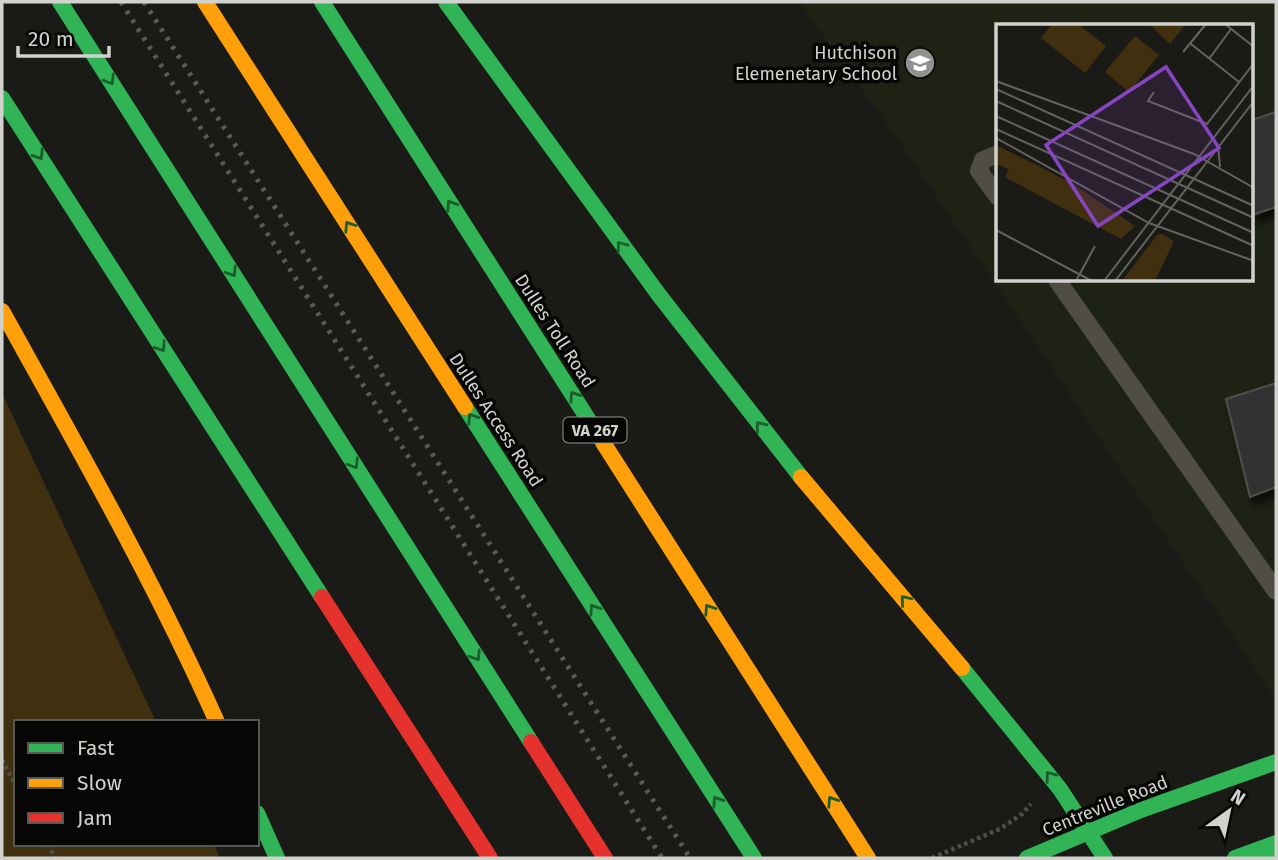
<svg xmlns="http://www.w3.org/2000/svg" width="1278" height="860" font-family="'Fira Sans',sans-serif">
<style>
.built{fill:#1e2215;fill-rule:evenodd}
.green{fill:#40300f}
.building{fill:#323330;stroke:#4e504c;stroke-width:2;filter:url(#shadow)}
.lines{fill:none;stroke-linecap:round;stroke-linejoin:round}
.path{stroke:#504f47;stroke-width:4.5;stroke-dasharray:3.5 3.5;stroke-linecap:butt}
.lane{stroke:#504e44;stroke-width:18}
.fast{stroke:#30b455;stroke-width:16}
.slow{stroke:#ff9f0a;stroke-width:16}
.jam{stroke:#e5322d;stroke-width:16}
.rail{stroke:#5b5b53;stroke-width:5;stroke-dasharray:3.5 7;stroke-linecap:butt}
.oneway{stroke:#1b5e2c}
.labels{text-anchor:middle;stroke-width:7;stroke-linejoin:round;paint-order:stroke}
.shield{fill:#060704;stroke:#949591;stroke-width:2}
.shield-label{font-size:16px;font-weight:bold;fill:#d1d2cd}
.poi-label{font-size:18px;fill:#d1d2cd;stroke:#060704;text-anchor:end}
.street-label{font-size:18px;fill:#d1d2cd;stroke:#060704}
.inset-road{fill:none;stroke:#636460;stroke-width:2}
.view{fill:#8845c1;fill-opacity:0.15;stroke:#8845c1;stroke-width:3.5}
.inset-edge{fill:none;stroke:#d1d2cd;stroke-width:3.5}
</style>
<defs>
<filter id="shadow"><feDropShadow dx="4.5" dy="8" stdDeviation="3.5" flood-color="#0009"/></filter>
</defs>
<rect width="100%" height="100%" fill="#1a1b17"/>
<path class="built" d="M799 2H1276V700L895 135ZM998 26H1252V280H998Z"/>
<path class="green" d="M2 393 156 722H16V844H214L220 858H2Z"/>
<g class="building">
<path d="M1276 112V207L1252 215V120Z"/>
<path d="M1276 383V487L1250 497 1226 399Z"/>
</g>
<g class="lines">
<g class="path">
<path d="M2 760 16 786"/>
<path d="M48 844 55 858"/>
<path d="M932 858 1000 829 1022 814 1031 804"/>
</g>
<g class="lane">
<path d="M998 154 983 160 979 171 998 197"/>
<path d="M1057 280 1276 591"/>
</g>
<g class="fast">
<path d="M60 2 531 742"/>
<path d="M322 2 604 444"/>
<path d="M446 2 659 295 801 477"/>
<path d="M2 98 322 597"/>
<path d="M465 407 754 858"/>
<path d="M962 668 1060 789 1105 858"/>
<path d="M257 813 277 858"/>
<path d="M1027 858 1141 810 1276 762"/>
<path d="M1235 858 1276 843"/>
<path d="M1268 858 1276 849"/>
</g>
<g class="slow">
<path d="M205 2 465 407"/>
<path d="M2 311C77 446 154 581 217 722"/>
<path d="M604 444 868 858"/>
<path d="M801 477 962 668"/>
</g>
<g class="jam">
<path d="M322 597 490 858"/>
<path d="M531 742 605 858"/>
</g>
<g class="rail">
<path d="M121 2 662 858"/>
<path d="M144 2 690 858"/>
</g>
</g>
<defs><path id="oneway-chevron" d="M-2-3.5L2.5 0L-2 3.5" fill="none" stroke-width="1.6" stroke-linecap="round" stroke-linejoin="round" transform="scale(1.75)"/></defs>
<g class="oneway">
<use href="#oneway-chevron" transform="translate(110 80) rotate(58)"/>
<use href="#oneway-chevron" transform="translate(39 155) rotate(57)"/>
<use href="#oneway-chevron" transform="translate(451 205) rotate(-123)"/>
<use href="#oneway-chevron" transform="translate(349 226) rotate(-123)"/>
<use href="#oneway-chevron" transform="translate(621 246) rotate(-127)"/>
<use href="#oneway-chevron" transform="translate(232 272) rotate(58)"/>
<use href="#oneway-chevron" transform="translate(161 347) rotate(57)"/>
<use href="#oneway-chevron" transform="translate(574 396) rotate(-123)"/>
<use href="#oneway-chevron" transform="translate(472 418) rotate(-123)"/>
<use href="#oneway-chevron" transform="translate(760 426) rotate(-129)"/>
<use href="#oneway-chevron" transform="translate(354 464) rotate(58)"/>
<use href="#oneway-chevron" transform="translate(905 600) rotate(-130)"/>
<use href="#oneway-chevron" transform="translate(594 609) rotate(-123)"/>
<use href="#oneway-chevron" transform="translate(709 609) rotate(-123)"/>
<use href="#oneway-chevron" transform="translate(476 656) rotate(58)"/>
<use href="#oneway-chevron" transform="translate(1050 776) rotate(-127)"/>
<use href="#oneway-chevron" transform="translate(717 801) rotate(-123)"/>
<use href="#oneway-chevron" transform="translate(832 801) rotate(-123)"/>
</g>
<defs>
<g id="school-disc" transform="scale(1.575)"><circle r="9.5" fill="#91928d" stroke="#060704"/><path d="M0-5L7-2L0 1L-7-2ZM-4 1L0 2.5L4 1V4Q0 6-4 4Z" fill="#fff"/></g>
</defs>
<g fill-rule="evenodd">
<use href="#school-disc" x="920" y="63"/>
</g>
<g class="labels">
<rect class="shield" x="563.5" y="417.5" width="63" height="25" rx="5"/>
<g class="shield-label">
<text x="595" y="436">VA 267</text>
</g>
<g class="poi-label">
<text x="897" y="59">Hutchison<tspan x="897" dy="21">Elemenetary School</tspan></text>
</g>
<g class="street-label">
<text transform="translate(555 331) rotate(57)" y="6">Dulles Toll Road</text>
<text transform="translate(496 420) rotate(57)" y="6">Dulles Access Road</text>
<text transform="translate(1105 806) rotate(-22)" y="6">Centreville Road</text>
</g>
</g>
<g transform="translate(996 24)">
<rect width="257" height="257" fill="#1a1b17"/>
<path d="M56 0H82L110 22 89 49 45 14ZM153 0H190L174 20ZM139 12 163 31 133 68 109 48ZM0 121 74 158 139 202 125 215 9 153 13 145 0 140ZM166 210 178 217 159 257H126L161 211Z" fill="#40300f"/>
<path class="inset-road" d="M229 0 258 23M195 20 243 58M187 28 210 0M213 35 235 5M0 57 198 130 258 164M0 65 258 182M158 68 152 77 211 100 258 39M0 77 258 194M0 92 258 209M0 105 258 222M0 114 153 199 258 237M222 121 224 143M0 206 96 257M80 257 99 222M108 257 258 61M119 257 258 77"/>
<path class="view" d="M170 43 223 124 102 202 50 121Z"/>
<rect width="257" height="257" class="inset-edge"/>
</g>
<rect width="1278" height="860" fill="none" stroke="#d1d2cd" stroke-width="7"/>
<rect x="14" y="720" width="245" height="126" fill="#060704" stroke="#575854" stroke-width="2"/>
<rect x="28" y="743" width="35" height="10" fill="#30b455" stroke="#575854" stroke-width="2"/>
<text x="77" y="755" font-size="21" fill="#d1d2cd">Fast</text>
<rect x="28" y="778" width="35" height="10" fill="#ff9f0a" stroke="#575854" stroke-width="2"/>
<text x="77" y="790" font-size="21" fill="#d1d2cd">Slow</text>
<rect x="28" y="813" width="35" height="10" fill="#e5322d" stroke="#575854" stroke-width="2"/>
<text x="77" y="825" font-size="21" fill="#d1d2cd">Jam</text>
<g transform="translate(1229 811) rotate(33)" stroke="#060704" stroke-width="5" paint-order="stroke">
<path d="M0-5L12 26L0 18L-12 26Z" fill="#d1d2cd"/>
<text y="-10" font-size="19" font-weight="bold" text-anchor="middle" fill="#d1d2cd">N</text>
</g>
<path d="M18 46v10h91v-10" fill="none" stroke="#d1d2cd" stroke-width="3.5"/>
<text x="28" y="46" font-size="21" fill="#d1d2cd" stroke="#060704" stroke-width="5" paint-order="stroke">20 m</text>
</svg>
